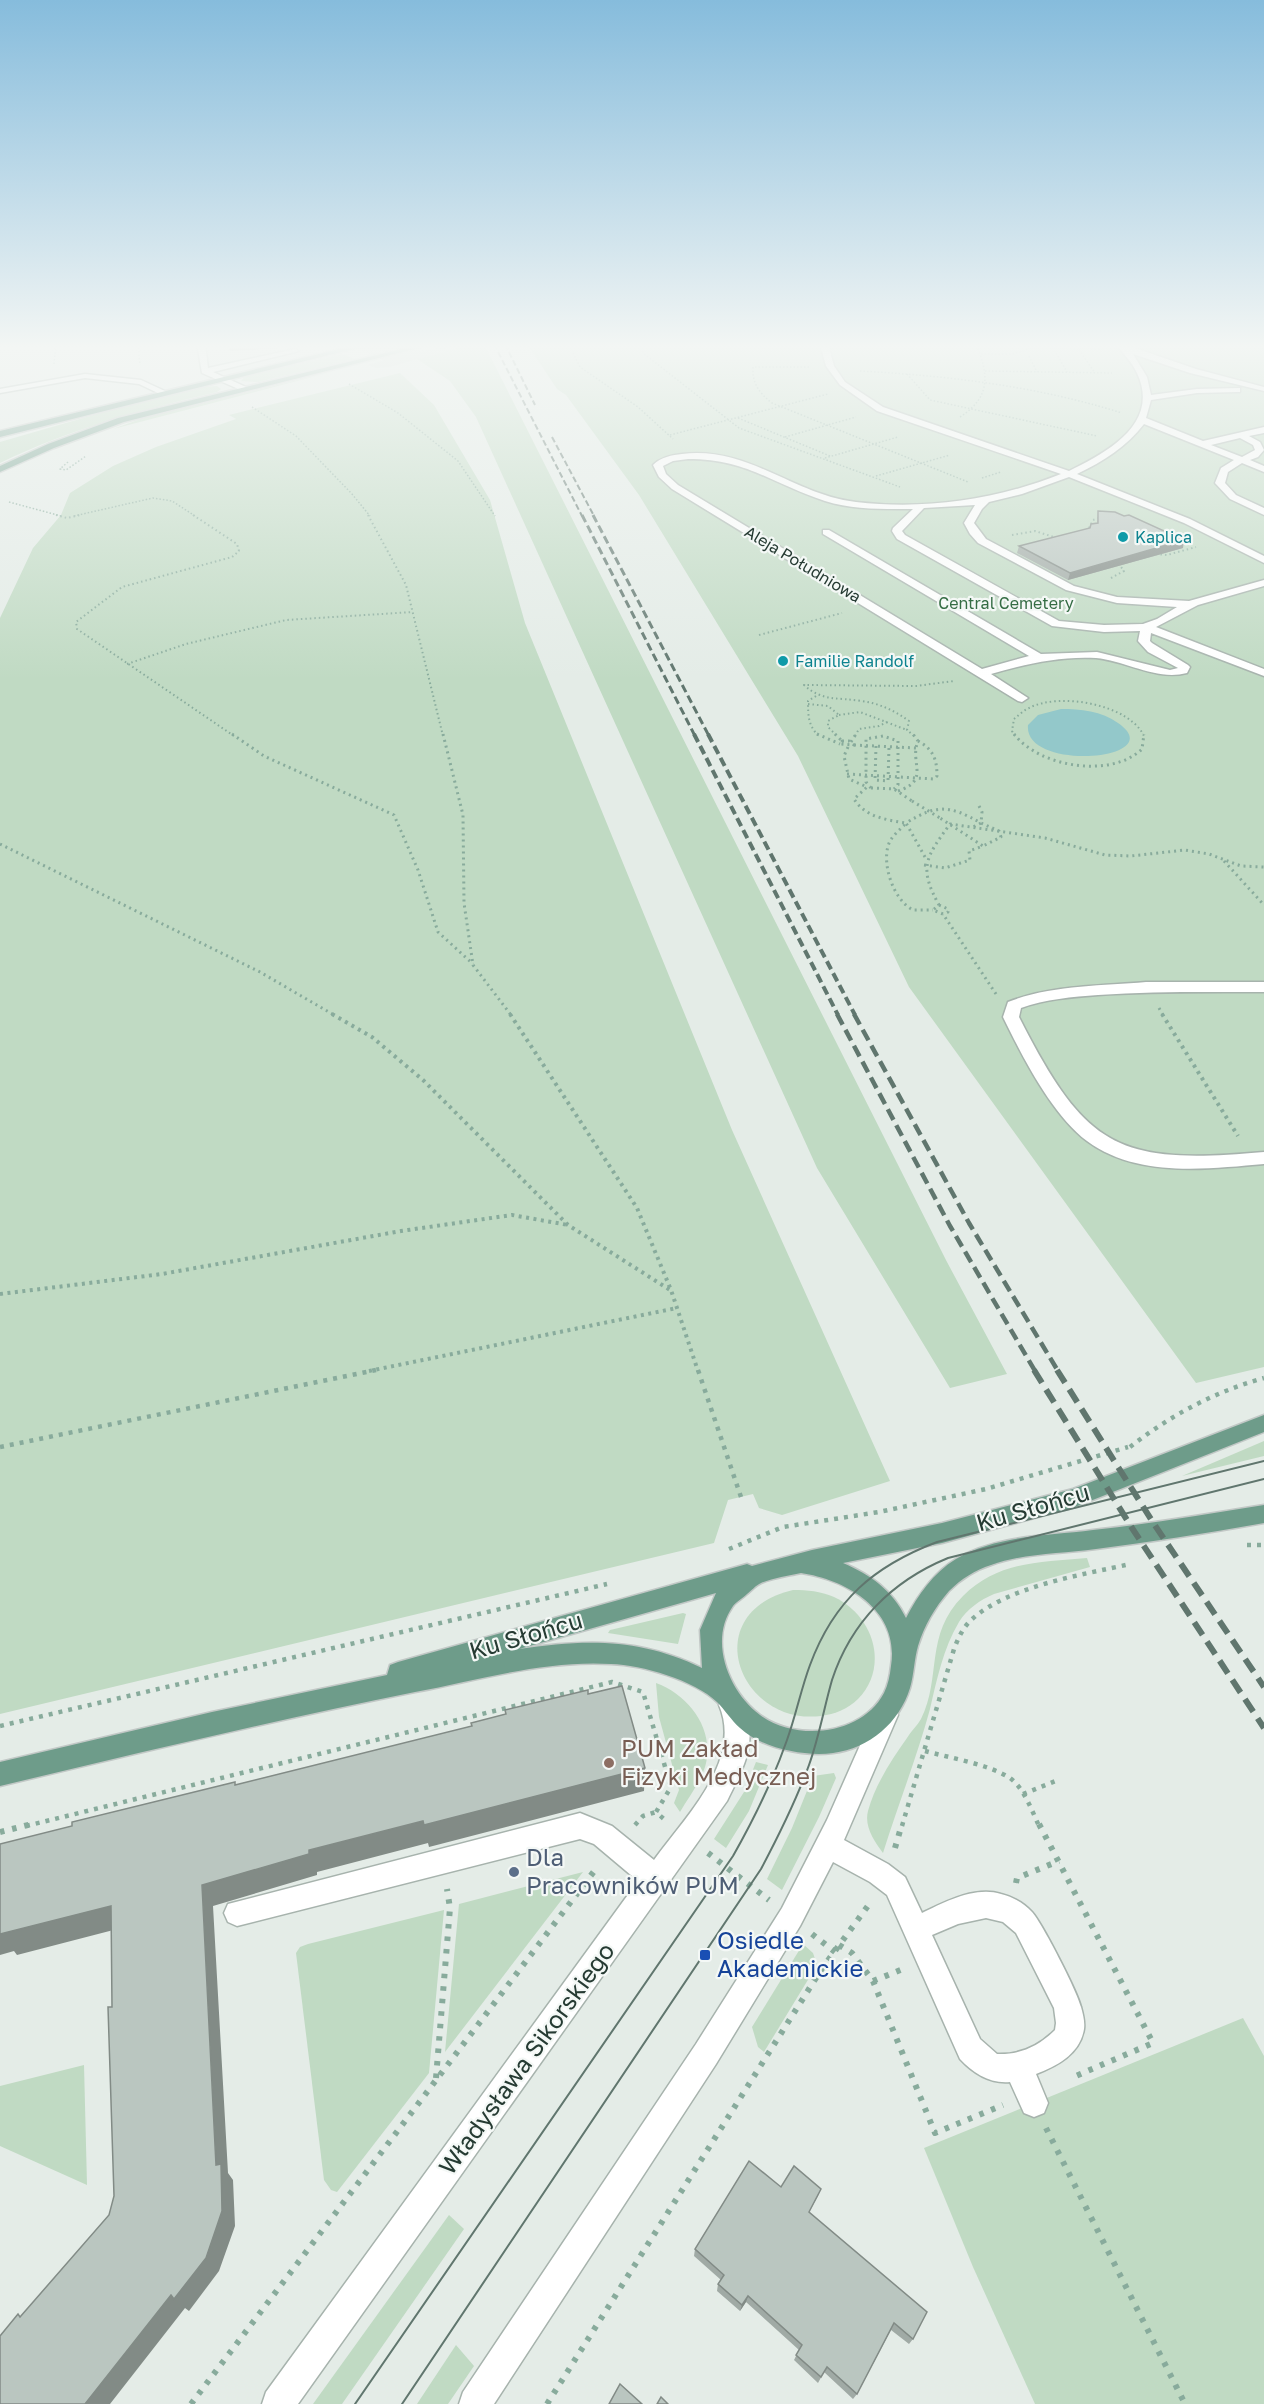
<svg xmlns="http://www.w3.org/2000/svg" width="1264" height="2404" font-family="'Golos Text',sans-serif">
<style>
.built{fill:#d2dbd6}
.green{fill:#c0dac3}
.water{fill:#93c8ca}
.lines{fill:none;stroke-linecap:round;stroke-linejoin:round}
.minor-casing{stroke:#a7b3ad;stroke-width:3}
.major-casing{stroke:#c2c8c6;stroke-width:3}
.path-far5{stroke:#88ab9c;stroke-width:1.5;stroke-dasharray:1.5 2;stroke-linecap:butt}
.path-far4{stroke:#88ab9c;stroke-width:2;stroke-dasharray:1.5 3;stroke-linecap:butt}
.path-far3{stroke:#88ab9c;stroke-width:3;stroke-dasharray:2 4;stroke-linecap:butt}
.path-far2{stroke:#88ab9c;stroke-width:4;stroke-dasharray:3 4.5;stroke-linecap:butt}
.path-far1{stroke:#88ab9c;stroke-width:4.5;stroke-dasharray:4 6;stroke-linecap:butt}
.path{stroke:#88ab9c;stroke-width:6;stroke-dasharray:4.5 8;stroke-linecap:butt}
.minor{fill:#fff;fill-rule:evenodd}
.major{fill:#6e9c8a;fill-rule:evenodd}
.tram{stroke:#60766e;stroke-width:2}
.rail-far4{stroke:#60766e;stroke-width:2;stroke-dasharray:6 3;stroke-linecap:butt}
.rail-far3{stroke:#60766e;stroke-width:3;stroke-dasharray:8 4;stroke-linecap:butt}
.rail-far2{stroke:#60766e;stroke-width:4;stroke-dasharray:9 4.5;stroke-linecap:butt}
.rail-far1{stroke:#60766e;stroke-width:4.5;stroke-dasharray:12 6;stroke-linecap:butt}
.rail{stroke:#60766e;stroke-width:6;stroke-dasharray:15 8;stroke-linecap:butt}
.path-bridge{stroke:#88ab9c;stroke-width:3;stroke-dasharray:2 4;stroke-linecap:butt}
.wall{fill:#a0aaa5}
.shaded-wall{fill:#828b86}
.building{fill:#bac6c0;stroke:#828b86;stroke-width:1.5}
.culture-dot{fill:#0f9aa8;stroke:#f4f8f6;stroke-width:2}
.education-dot{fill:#8d6e63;stroke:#f4f8f6;stroke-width:2}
.service-dot{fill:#5c6f8a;stroke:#f4f8f6;stroke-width:2}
.transit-dot{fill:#1a4fb4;stroke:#f4f8f6;stroke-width:2}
.labels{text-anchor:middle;stroke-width:4.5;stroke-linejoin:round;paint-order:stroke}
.far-culture-label{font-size:16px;fill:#0d838f;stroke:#f4f8f6;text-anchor:start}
.far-street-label{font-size:16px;fill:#263b33;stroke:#f4f8f6}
.far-park-label{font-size:16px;fill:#356d44;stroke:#f4f8f6}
.near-street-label{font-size:24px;fill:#263b33;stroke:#f4f8f6}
.near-education-label{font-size:24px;fill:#785e54;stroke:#f4f8f6;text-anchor:start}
.near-service-label{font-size:24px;fill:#4e5e75;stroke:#f4f8f6;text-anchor:start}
.near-transit-label{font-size:24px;fill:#164399;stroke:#f4f8f6;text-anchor:start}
</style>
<rect width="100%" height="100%" fill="#e4ece7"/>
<path class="built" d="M345 344H401L422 352 441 347 449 350 390 367 376 368 368 365 384 360Z"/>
<g class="green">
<path d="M473 344H484L947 1262 1007 1374 950 1388 817 1168 476 417 450 381 417 359Z"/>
<path d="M527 344H1264V1367L1196 1383 909 987 798 756 639 495 566 395 557 389Z"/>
<path d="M342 354 355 359 258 382 241 381 245 376Z"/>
<path d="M339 370 113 429 143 418Z"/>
<path d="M400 373 434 405 490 500 525 623 732 1130 890 1481 782 1515 759 1508 753 1494 728 1500 714 1543 0 1714V618L33 548 61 515 70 493 113 466 156 447 236 419 229 415Z"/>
<path d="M217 386 221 389 217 392C142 410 70 429 0 463V442L128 405 202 387Z"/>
<path d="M1264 1441V1456L1182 1476Z"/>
<path d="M1087 1558 1090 1567 994 1594C980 1600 967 1609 959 1622 943 1649 937 1679 930 1709 917 1757 898 1805 883 1853 874 1841 864 1826 868 1811 875 1785 892 1759 907 1738 911 1731 917 1726 921 1719 942 1677 924 1635 963 1596 998 1561 1042 1562 1087 1558Z"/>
<path d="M793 1590C808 1590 820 1591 834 1597 873 1615 890 1666 858 1699 848 1709 835 1714 821 1716 739 1726 696 1613 793 1590Z"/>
<path d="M683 1613 686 1614 678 1644 608 1633 610 1630Z"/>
<path d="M656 1683C689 1695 716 1730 705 1767 700 1783 688 1798 680 1812L674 1803 679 1790 659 1717Z"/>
<path d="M756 1762 768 1765 749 1811 726 1848 714 1839 744 1792Z"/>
<path d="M834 1773 836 1778 819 1817 782 1890 767 1879 792 1828 813 1776Z"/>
<path d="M583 1872 445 2052 459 1904Z"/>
<path d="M444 1910 429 2073 337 2192 331 2190 324 2180 296 1953 300 1947 308 1944Z"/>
<path d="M803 1944 813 1953 817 1965 764 2052 758 2047 752 2027Z"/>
<path d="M1243 2018 1264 2056V2404H1035L973 2267 924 2148Z"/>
<path d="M84 2065 87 2185 0 2146V2086Z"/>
<path d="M449 2215 464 2229 342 2404H313Z"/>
<path d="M456 2345 474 2366 448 2404H417Z"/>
</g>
<path class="water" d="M1061 709C1080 709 1102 711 1118 723 1172 760 1023 773 1028 725L1038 715Z"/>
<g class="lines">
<g class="minor-casing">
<g id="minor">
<path d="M197 344H205L208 368 295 349 299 351 213 372 246 387 247 389 243 391 202 373Z"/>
<path d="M820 344H828L834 366 845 382 883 407 1069 471C1106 453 1161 424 1137 373 1132 362 1123 353 1115 344H1123L1196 369 1264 387V391L1190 373 1133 354 1147 377 1151 395 1197 389 1240 388V392H1237L1197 393 1151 400 1146 418 1203 441 1264 427V433L1249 436 1260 442 1264 450 1258 457 1250 460 1264 466V472L1242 463 1228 472 1225 483 1236 495 1264 508V515L1230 499 1215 483 1221 468 1234 460 1144 424C1126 447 1104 461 1077 474L1190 519 1264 556V563L1184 523 1069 477 1022 494 989 502 982 509 974 523 986 539 1074 586 1117 597 1189 601 1264 580V586L1198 605 1156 627 1264 669V676L1151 633 1150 641 1152 643 1188 665 1190 667 1187 673C1156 681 1127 661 1096 658 1060 656 1025 664 991 674L1028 698 1022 702 1018 701 672 489 659 477 653 465C661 457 672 455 682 454 749 446 794 495 856 502 925 510 996 500 1061 474L877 411 840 385 826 366ZM1240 438 1253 445 1255 450 1242 457 1211 445ZM688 459C748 459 772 484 825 501 853 510 883 509 913 509L893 528 892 531 897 539 1052 626 1104 632 1140 631 1138 641 1148 652 1178 668 1170 670 1097 652 1041 654 829 530H823V534L1029 656 982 669 678 485 666 474 663 466 673 461ZM975 505 964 523 970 534 978 543 1066 590 1117 603 1177 607 1157 619 1143 624 1104 625 1059 621 905 535 902 531 924 508Z"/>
<path d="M85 374 141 380 167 392 160 394 139 384 85 378 0 393V389Z"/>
<path d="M1146 982H1264V992C1209 992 1153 991 1098 995 1073 997 1045 999 1021 1008L1019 1017C1086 1149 1118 1165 1264 1152V1164C1206 1169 1137 1178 1087 1141 1052 1115 1022 1056 1003 1017L1008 1002C1051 985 1101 986 1146 982Z"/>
<path d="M731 1694 740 1697C759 1741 747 1760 727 1801L298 2404H262L266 2392 638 1881 594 1844 580 1839 237 1926 228 1922 224 1913 228 1904 580 1813 612 1826 654 1860C685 1817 743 1761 719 1705L722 1697Z"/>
<path d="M886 1703 895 1707 898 1715 844 1840 888 1864 905 1877 922 1913C945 1902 975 1886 1001 1894 1013 1897 1024 1903 1032 1912 1042 1923 1077 1991 1081 2007 1083 2014 1085 2022 1084 2029 1080 2054 1057 2066 1036 2074L1048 2103 1044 2113 1034 2117 1024 2113 1010 2082C990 2084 973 2073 960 2059L887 1895 870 1882 833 1862 800 1926 716 2064 494 2404H459L463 2392 696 2044 782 1908 827 1820 877 1707ZM986 1918 1003 1922 1016 1933 1054 2008 1056 2023 1055 2030C1039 2046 1020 2055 997 2054L980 2039 932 1935 958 1924Z"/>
</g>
</g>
<g class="major-casing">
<g id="major">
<path d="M360 344H373L0 437V431Z"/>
<path d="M422 344H434L124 422 54 448 0 472V466L48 444 118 418Z"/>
<path d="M1264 1415V1432L1075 1507 942 1543 843 1563C871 1575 892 1590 906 1618 918 1595 933 1573 956 1559 997 1535 1047 1536 1093 1530 1150 1524 1207 1514 1264 1505V1523C1208 1533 1152 1542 1096 1549 1061 1554 1024 1553 991 1565 975 1570 961 1579 949 1591 935 1607 924 1626 918 1646 914 1660 914 1674 910 1688 899 1723 870 1748 833 1753 805 1757 761 1748 740 1728 731 1720 725 1710 717 1702 694 1680 642 1665 611 1664 545 1660 479 1680 415 1692 276 1720 138 1753 0 1786V1762L212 1712 387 1675 390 1665 398 1662 747 1564 752 1566 812 1550 942 1523 1073 1489ZM801 1573C848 1580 900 1611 891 1666 890 1675 888 1685 884 1693 862 1735 797 1742 760 1715 729 1692 708 1641 733 1606 736 1602 743 1598 747 1594 751 1591 756 1585 761 1583 773 1578 788 1576 801 1573ZM716 1593 700 1630 702 1668C640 1638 586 1639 519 1649Z"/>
</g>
</g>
<g class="path-far5">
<path d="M138 344 140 365"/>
<path d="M643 344V353L739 428 900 487"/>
<path d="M1051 344 1067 372"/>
<path d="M1075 344 1095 373"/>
<path d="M643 347H805"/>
<path d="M1028 348 1102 349"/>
<path d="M573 353 580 367 638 407 673 439"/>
<path d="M981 354H1013L1028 349 1016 344"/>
<path d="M1029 356 1037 372"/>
<path d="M54 364 56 344"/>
<path d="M809 367H753C752 383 759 393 772 403L968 482"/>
<path d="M860 371C950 376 1036 386 1122 413"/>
<path d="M985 371 1112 373"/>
<path d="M907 374 930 400 1097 436"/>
<path d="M349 384 398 413 458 461 495 516"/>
<path d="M252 407 296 436 352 494 370 516"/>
<path d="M960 417C991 397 989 375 976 344"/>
<path d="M738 418 830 456"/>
<path d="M670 435 828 394"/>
<path d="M785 437 856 417"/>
<path d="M825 458 898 437"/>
<path d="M68 462 60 469 66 470 86 456"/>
<path d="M876 476 950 455"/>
<path d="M982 478 1001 472"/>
<path d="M9 502 61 516"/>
<path d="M74 516 153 498 172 501 195 516"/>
</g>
<g class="path-far4">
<path d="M56 515 67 518 80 515"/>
<path d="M193 515 237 544 239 551 232 557 122 587 76 622 77 629 234 736"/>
<path d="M368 515 406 585 443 736"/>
<path d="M1087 532 1093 520 1102 517"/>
<path d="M1012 535 1035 531 1057 538"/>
<path d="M1156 554 1167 555 1196 547"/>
<path d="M1111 578 1124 571 1118 563"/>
<path d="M759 635 842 613"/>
<path d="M127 664 186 644 286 620 413 612"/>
<path d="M816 696 808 701C808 715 808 726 819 736"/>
<path d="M808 704 828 706 839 715 828 721V727L837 736"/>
<path d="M839 715 860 712 907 730"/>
<path d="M855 736 859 729 879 726 887 722"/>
<path d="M914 736 907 730 909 721C895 711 879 703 861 701 838 697 823 702 804 685L916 686 954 681"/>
<path d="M1015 736 1012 731 1014 719C1019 715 1024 710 1029 708 1059 692 1129 704 1144 736"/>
</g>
<g class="path-far3">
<path d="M232 734 264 756 394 815 418 870 438 932 473 964"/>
<path d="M443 734 463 815 464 903 473 965 511 1015"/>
<path d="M817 734 840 744"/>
<path d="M835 734 842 741"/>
<path d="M1014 734C1039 767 1111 779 1142 749L1144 734"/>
<path d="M842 741H849L854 745 840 744Z"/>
<path d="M851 742 856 734"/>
<path d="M854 745 916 748"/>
<path d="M876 746 875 780 888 781 889 747"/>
<path d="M848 747 844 756 849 779 867 787 854 799C865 817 887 820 906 823 901 829 894 834 890 841 880 861 893 900 913 910H933"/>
<path d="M847 774 934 779 937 776C937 759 933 749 918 741"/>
<path d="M871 788 866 782V739L883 736 898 741V785L894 789"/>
<path d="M871 788 894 789 912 801"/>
<path d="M898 791C931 780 909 763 918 741L913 734"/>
<path d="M979 806 982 812 981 823 999 831 1001 837 983 846"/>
<path d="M0 844 260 972 334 1015"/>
<path d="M925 857 906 823C937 804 949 805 981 823L973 827"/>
<path d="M1224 861 1264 905"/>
<path d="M924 865 945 868 970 860 969 851 983 846 940 818"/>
<path d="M939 905 948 909V912L943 914"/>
<path d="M996 994 943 914 933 910 939 905C918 867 926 857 950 824L1045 838 1105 855 1131 856 1185 850 1209 854 1241 866 1264 867"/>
<path d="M1159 1008 1163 1015"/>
</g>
<g class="path-far2">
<path d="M332 1014 372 1037 423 1080 568 1225 670 1290"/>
<path d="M510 1014 637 1208 671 1290 698 1371"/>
<path d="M1162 1014 1238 1136"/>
<path d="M0 1294 162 1274 401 1231 512 1215 568 1225"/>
<path d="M369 1371 677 1308"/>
</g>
<g class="path-far1">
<path d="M698 1370 741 1497"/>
<path d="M0 1447 376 1370"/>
<path d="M1130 1447C1171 1415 1214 1392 1264 1378"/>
<path d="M1247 1545H1264"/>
<path d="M729 1549 783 1527 879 1512 986 1489 1128 1447"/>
<path d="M0 1726 607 1584"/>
<path d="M925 1751C950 1758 988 1764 1010 1778 1024 1788 1032 1811 1039 1826"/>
<path d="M1023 1794 1058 1780"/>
<path d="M635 1825 643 1816 656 1812"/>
<path d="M26 1826 612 1682 643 1692 671 1787 656 1812 665 1820"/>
<path d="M902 1826 954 1649C958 1639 962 1629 970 1621 1007 1586 1082 1575 1130 1564"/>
</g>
<g class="path">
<path d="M1039 1824 1153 2043 1071 2078"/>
<path d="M0 1832 32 1824"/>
<path d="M895 1848 902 1824"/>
<path d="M708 1853 769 1900"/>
<path d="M1016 1883 1017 1878 1059 1861"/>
<path d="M812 1934 835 1952"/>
<path d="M839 1945 852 1953 873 1981 935 2133 1003 2105"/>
<path d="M873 1981 903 1969"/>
<path d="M436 2078 450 1908 447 1889"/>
<path d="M1046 2128 1185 2404"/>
<path d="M191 2404 598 1866"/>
<path d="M547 2404 821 1970 870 1903"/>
</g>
<use href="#minor" class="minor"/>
<use href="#major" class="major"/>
<g class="tram">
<path d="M355 2404 733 1856C754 1819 773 1780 787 1740 796 1715 801 1689 810 1665 834 1600 874 1566 937 1542L1264 1461"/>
<path d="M402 2404 761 1869C779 1835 796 1801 809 1765 819 1737 824 1708 832 1680 851 1622 892 1581 948 1558L1264 1479"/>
</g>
<g class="rail-far4">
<path d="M494 344 582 516"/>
<path d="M505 344 535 405"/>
<path d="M552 437 594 516"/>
</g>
<g class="rail-far3">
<path d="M582 515 695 736"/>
<path d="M593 515 709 736"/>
</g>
<g class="rail-far2">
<path d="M694 734 838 1015"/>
<path d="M708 734 855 1015"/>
</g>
<g class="rail-far1">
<path d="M837 1014 950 1226 1035 1371"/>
<path d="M854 1014 969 1223 1058 1371"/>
</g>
<g class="rail">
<path d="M1034 1370 1132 1528 1264 1728"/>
<path d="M1057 1370 1154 1524 1264 1687"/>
</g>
<path class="path-bridge" d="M912 801 940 818"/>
</g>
<g class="wall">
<path d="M228 344H324V348L295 347 230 351Z"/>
<path d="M1098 511 1183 548 1068 580 1017 553 1019 546 1090 528 1097 523Z"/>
<path d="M781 2187 821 2189 818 2196 809 2212 913 2339 909 2344 891 2330 857 2394 853 2399 824 2372 818 2383 794 2360 799 2350 746 2302 740 2311 717 2291 718 2284 721 2280 694 2256 695 2249Z"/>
</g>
<g class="shaded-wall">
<path d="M229 344H294L295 347 230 351Z"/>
<path d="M1184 540 1183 548 1068 580 1070 573Z"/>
<path d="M645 1768 644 1791 429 1847 428 1843 317 1872V1875L213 1906 228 2173 233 2180 235 2226 219 2271 189 2311 185 2308 110 2404H85L216 2165 202 1885 309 1850 423 1821Z"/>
<path d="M111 1906 125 1927 17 1955 14 1951 0 1955V1931Z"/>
<path d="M748 2296 746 2302 740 2311 742 2305Z"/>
</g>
<g class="building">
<path d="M1098 511 1115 512 1124 516 1129 515 1184 540 1070 573 1019 546 1090 528 1091 524 1098 523Z"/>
<path d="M622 1686 645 1768 424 1825 423 1821 309 1850V1854L202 1885 216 2165 221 2164 222 2211 206 2258 174 2299 171 2295 85 2404H0V2336L18 2314 20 2317 109 2215 114 2196 108 2007H112L111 1906 0 1934V1844L72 1826V1822L235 1782V1785L472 1726 471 1723 506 1714 505 1710 588 1690V1694Z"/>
<path d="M749 2161 781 2187 794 2166 821 2189 809 2212 927 2312 913 2339 894 2323 857 2394 827 2367 821 2377 796 2355 802 2345 748 2296 742 2305 718 2284 724 2275 695 2249Z"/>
<path d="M620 2384 642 2404H609Z"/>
<path d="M661 2397 668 2404H657Z"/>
</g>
<linearGradient id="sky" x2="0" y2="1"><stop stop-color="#86bcdc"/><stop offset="0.51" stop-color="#f3f6f4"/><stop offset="1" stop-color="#f3f6f4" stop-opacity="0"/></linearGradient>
<rect width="1264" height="680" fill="url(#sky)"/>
<g class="culture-dot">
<circle cx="1123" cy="537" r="6"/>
<circle cx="783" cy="661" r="6"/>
</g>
<circle class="education-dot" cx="609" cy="1763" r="6"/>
<circle class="service-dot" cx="514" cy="1872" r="6"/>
<rect class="transit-dot" x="699" y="1949" width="12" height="12" rx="3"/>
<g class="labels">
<g class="far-culture-label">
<text x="1135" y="543">Kaplica</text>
<text x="795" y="667">Familie Randolf</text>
</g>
<g class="far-street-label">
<text transform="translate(803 564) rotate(31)" y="6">Aleja Południowa</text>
</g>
<g class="far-park-label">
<text x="1006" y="609">Central Cemetery</text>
</g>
<g class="near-street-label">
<text transform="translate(1033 1508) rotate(-16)" y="8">Ku Słońcu</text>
<text transform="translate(526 1636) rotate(-16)" y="8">Ku Słońcu</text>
<text transform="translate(527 2059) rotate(-54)" y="8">Władysława Sikorskiego</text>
</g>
<g class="near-education-label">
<text x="621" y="1757">PUM Zakład<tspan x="621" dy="28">Fizyki Medycznej</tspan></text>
</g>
<g class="near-service-label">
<text x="526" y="1866">Dla<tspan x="526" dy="28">Pracowników PUM</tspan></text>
</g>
<g class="near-transit-label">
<text x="717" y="1949">Osiedle<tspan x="717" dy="28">Akademickie</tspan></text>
</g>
</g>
</svg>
